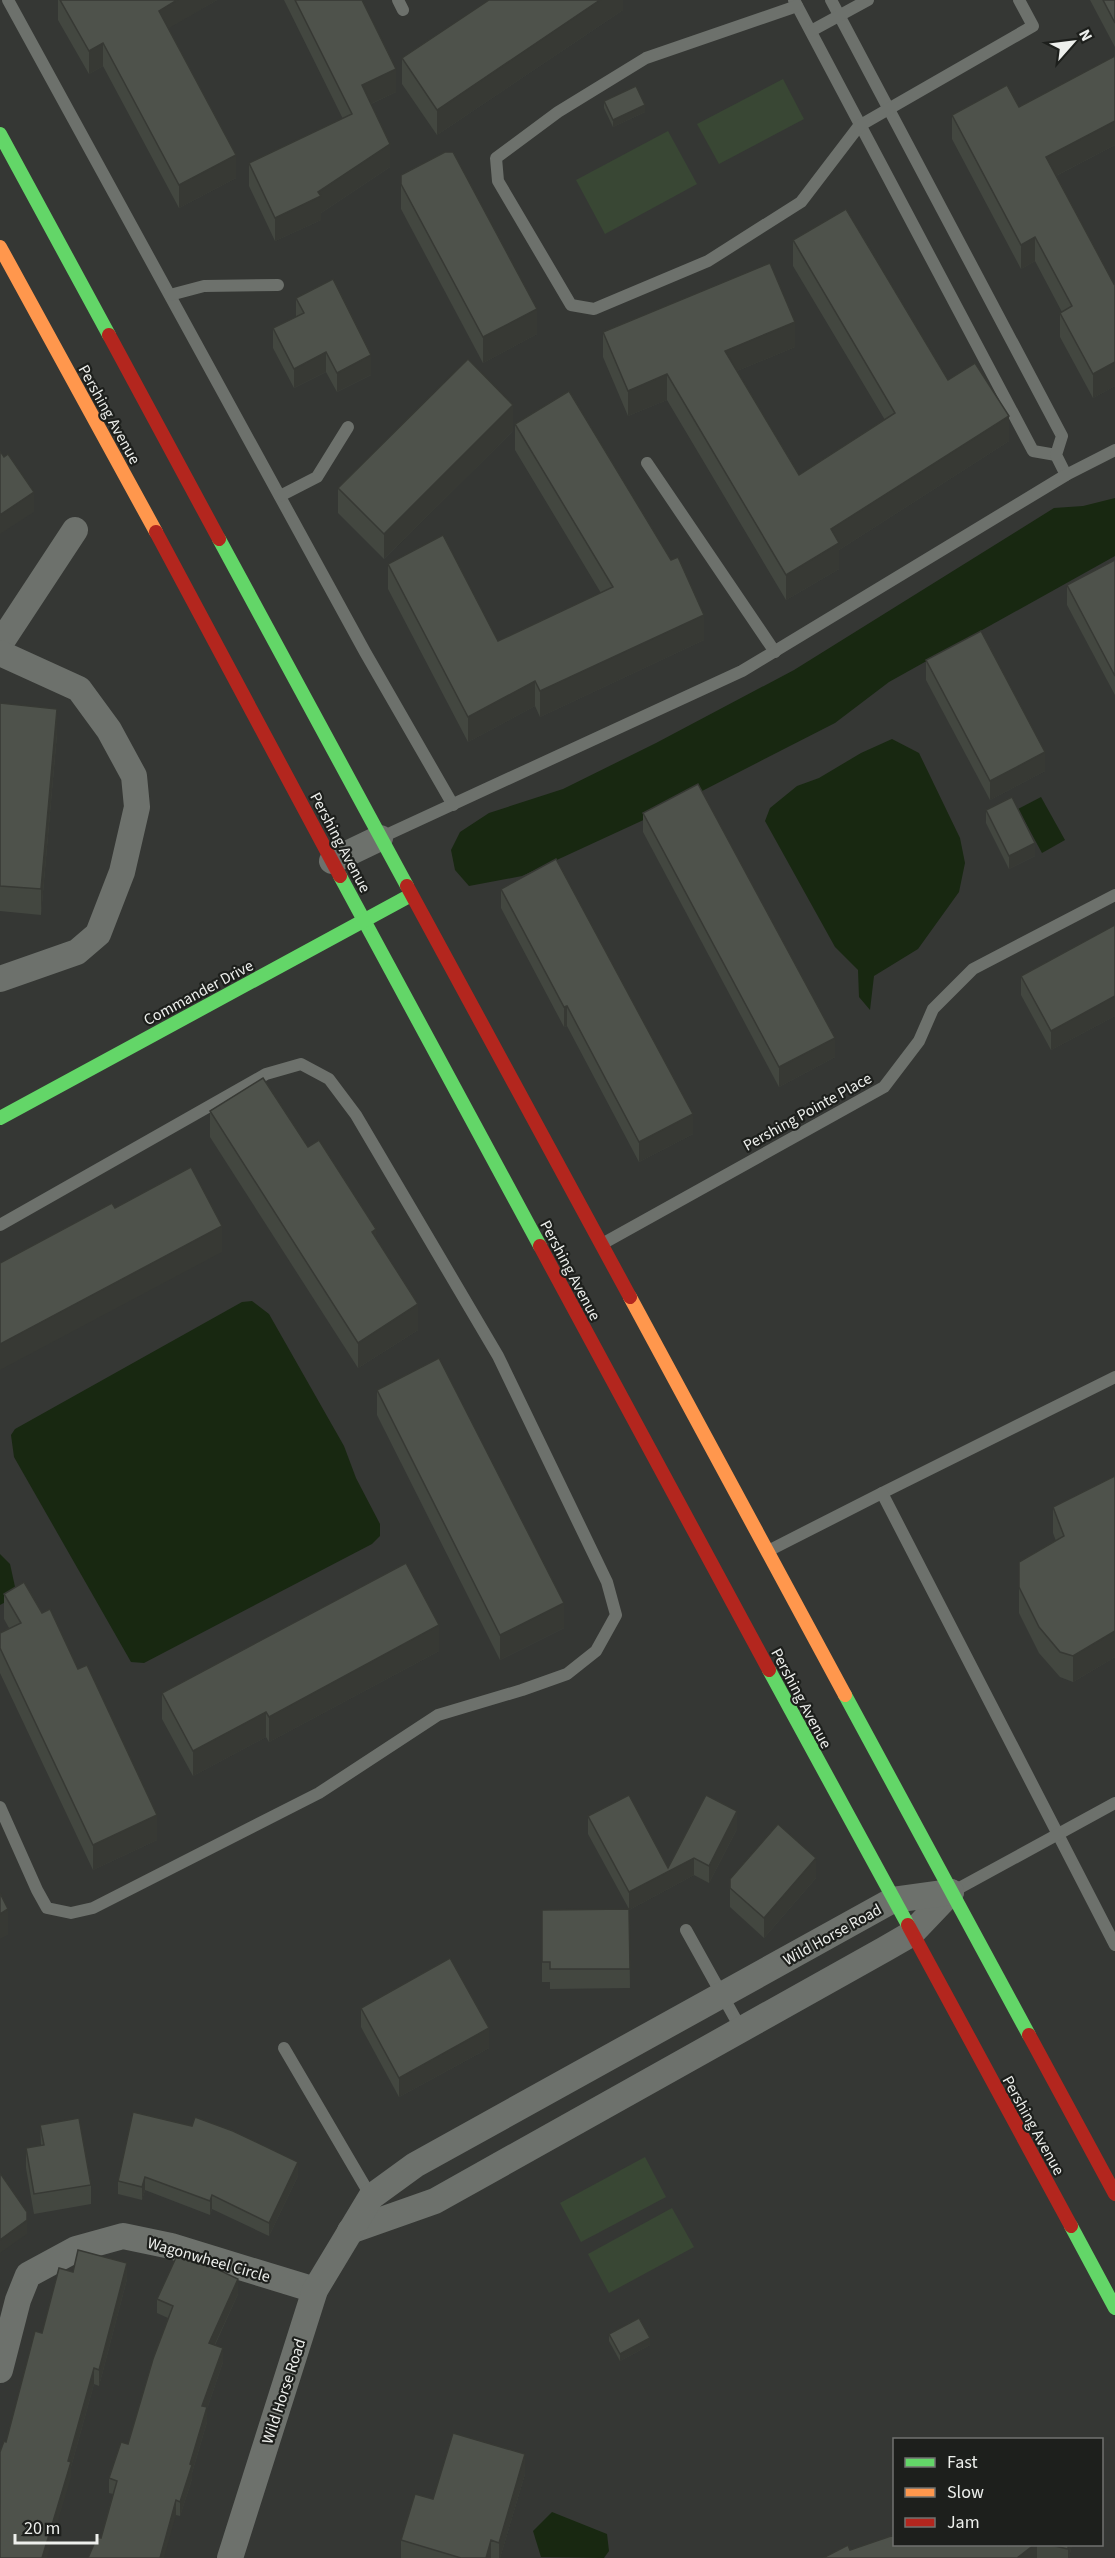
<svg xmlns="http://www.w3.org/2000/svg" width="1115" height="2558" font-family="'Source Sans 3',sans-serif">
<style>
.green{fill:#394734}
.water{fill:#182811}
.lines{fill:none;stroke-linecap:round;stroke-linejoin:round}
.lane{stroke:#6d716c;stroke-width:12}
.street{stroke:#6d716c;stroke-width:26}
.fast{stroke:#63d668;stroke-width:14}
.slow{stroke:#ff974d;stroke-width:14}
.jam{stroke:#b3261e;stroke-width:14}
.wall{fill:#434740}
.shaded-wall{fill:#373934}
.building{fill:#4e524b;stroke:#373934;stroke-width:1.5}
.labels{text-anchor:middle;stroke-width:4.5;stroke-linejoin:round;paint-order:stroke}
.street-label{font-size:16px;fill:#edefec;stroke:#1d1f1c}
</style>
<rect width="100%" height="100%" fill="#353734"/>
<g class="green">
<path d="M783 79 804 119 719 164 697 124Z"/>
<path d="M668 131 697 184 605 234 576 180Z"/>
<path d="M645 2157 666 2197 581 2242 560 2203Z"/>
<path d="M672 2208 694 2247 609 2293 588 2254Z"/>
</g>
<g class="water">
<path d="M1115 498V556L889 682 835 723 663 811 522 876 469 886 455 870 451 850 460 832 489 813 563 789 656 743 794 670 1054 508 1083 506Z"/>
<path d="M892 739 919 753 960 838 965 863 959 892 918 949 874 976 870 1010 859 997 858 970 835 947 765 821 770 808 797 786 819 778 861 753Z"/>
<path d="M1041 797 1065 840 1042 853 1018 809Z"/>
<path d="M252 1301 269 1314 344 1446 356 1478 380 1524V1536L372 1544 144 1663 131 1662 14 1457 11 1435 15 1429 242 1302Z"/>
<path d="M0 1554 10 1564 17 1596 0 1605Z"/>
<path d="M552 2512 607 2534 609 2551 604 2558 541 2557 533 2531Z"/>
</g>
<g class="lines">
<g class="lane">
<path d="M8 0 365 652 453 805"/>
<path d="M398 0 403 10"/>
<path d="M794 0 1033 451 1056 455"/>
<path d="M831 0 1062 436 1056 455 1066 475"/>
<path d="M797 6 646 58 558 112 496 158 498 181 571 305 594 309 708 261 801 202 859 126 1033 26 1019 0"/>
<path d="M811 31 868 0"/>
<path d="M170 295 204 286 278 285"/>
<path d="M647 463 775 652"/>
<path d="M280 496 317 477 348 427"/>
<path d="M382 837 742 671 1066 475 1115 450"/>
<path d="M0 1225 266 1074 301 1064 329 1079 356 1115 498 1356 607 1582 616 1615 596 1651 567 1674 522 1690 438 1715 319 1793 93 1908 71 1913 47 1908 37 1890 0 1807"/>
<path d="M602 1244 884 1087 919 1041 933 1009 973 969 1115 895"/>
<path d="M882 1493 1115 1377"/>
<path d="M768 1551 882 1493 1115 1945"/>
<path d="M952 1892 1115 1803"/>
<path d="M686 1930 741 2029"/>
<path d="M284 2048 373 2200"/>
</g>
<g class="street">
<path d="M0 644 75 530"/>
<path d="M0 653 79 689 109 730 134 776 137 807 122 872 98 934 77 952 0 979"/>
<path d="M332 861 380 838"/>
<path d="M350 2231 435 2201 885 1949 911 1934 951 1892"/>
<path d="M0 2370 18 2300 28 2275 76 2249 123 2236 171 2246 315 2290"/>
<path d="M230 2558 315 2290 371 2197 415 2165 893 1900 951 1892"/>
</g>
<g class="fast">
<path d="M0 134 109 335"/>
<path d="M219 539 407 886"/>
<path d="M340 876 540 1246"/>
<path d="M0 1118 411 895"/>
<path d="M769 1670 908 1925"/>
<path d="M845 1695 1029 2035"/>
<path d="M1071 2226 1115 2308"/>
</g>
<g class="slow">
<path d="M0 247 156 532"/>
<path d="M630 1297 845 1695"/>
</g>
<g class="jam">
<path d="M109 335 219 539"/>
<path d="M156 532 340 876"/>
<path d="M407 886 630 1297"/>
<path d="M540 1246 769 1670"/>
<path d="M908 1925 1071 2226"/>
<path d="M1029 2035 1115 2194"/>
</g>
</g>
<g class="wall">
<path d="M58 0H217L168 28 236 178 179 208 103 66 89 74 58 20Z"/>
<path d="M284 0H362L396 92 371 104 390 167 321 213V220L275 241 249 186V163L343 119Z"/>
<path d="M623 0V10L437 135 402 84V58Z"/>
<path d="M1090 0H1115V47Z"/>
<path d="M604 101 645 112 613 127 604 108Z"/>
<path d="M1019 107 1115 145 1056 176 1114 284 1115 283V386L1093 398 1060 337V313L1062 312 1035 261 1021 269 952 139V115Z"/>
<path d="M401 175 537 334 483 363 401 209Z"/>
<path d="M793 240 948 380 1009 441 839 550V569L786 600 667 400 628 416 603 357V332L795 347 737 371 799 475 885 420 793 266Z"/>
<path d="M296 298 371 375 337 392 326 372 294 388 273 348V328L296 317Z"/>
<path d="M515 424 704 640 540 717 535 706 468 742 388 589V564L498 641 601 593 515 450Z"/>
<path d="M513 431 384 559 338 513V488Z"/>
<path d="M1115 560V695L1067 605V585Z"/>
<path d="M926 660 1045 771 990 800 926 680Z"/>
<path d="M0 703 57 734 41 915 0 911Z"/>
<path d="M986 810 1035 856 1009 869 986 823Z"/>
<path d="M643 813 835 1057 779 1087 643 832Z"/>
<path d="M501 889 693 1134 639 1162 567 1026 564 1027 501 908Z"/>
<path d="M1115 925V1016L1051 1050 1021 995V976Z"/>
<path d="M210 1111 308 1147 418 1330 358 1368 210 1137Z"/>
<path d="M377 1390 564 1628 500 1660 377 1415Z"/>
<path d="M1115 1476V1657L1073 1682 1060 1677 1039 1653 1019 1613V1562L1056 1541 1053 1533V1507Z"/>
<path d="M4 1594 157 1840 93 1870 0 1673V1633L9 1628 4 1619Z"/>
<path d="M439 1651 269 1742 266 1737 193 1776 162 1719V1693Z"/>
<path d="M588 1816 668 1868 737 1829 709 1883 694 1875 629 1910 630 1988 550 1989V1982H542V1910L629 1909 588 1834Z"/>
<path d="M816 1878 764 1938 730 1907V1879Z"/>
<path d="M361 2008 489 2048 399 2097 361 2027Z"/>
<path d="M133 2112 298 2176 269 2236 212 2209 210 2215 145 2190 142 2200 118 2194V2181Z"/>
<path d="M40 2125 91 2185V2204L34 2214 26 2168V2148L41 2145Z"/>
<path d="M73 2272 127 2279 99 2386 94 2384 71 2467V2478L6 2442 42 2333Z"/>
<path d="M238 2294 215 2345 223 2362 207 2409V2422L192 2473V2479L180 2516 176 2515 101 2538 113 2494 109 2493V2478L128 2444 168 2318 157 2313V2299Z"/>
<path d="M609 2334 650 2345 620 2361 609 2341Z"/>
<path d="M525 2474 500 2558H401V2540L433 2499Z"/>
<path d="M1009 2544H1072L1069 2558H823L850 2550Z"/>
</g>
<g class="shaded-wall">
<path d="M177 0H217L159 34V11Z"/>
<path d="M600 0H623V10L437 135V110Z"/>
<path d="M103 43V66L89 74V51Z"/>
<path d="M396 69V92L362 108V85Z"/>
<path d="M645 105V112L613 127V120Z"/>
<path d="M1115 121V145L1046 181V157Z"/>
<path d="M390 144V167L321 213V220L275 241V218L318 192Z"/>
<path d="M236 155V178L179 208V185Z"/>
<path d="M1035 237V261L1021 269V245Z"/>
<path d="M537 309V334L483 363V337Z"/>
<path d="M795 322V347L725 376V351Z"/>
<path d="M326 352V372L294 388V369Z"/>
<path d="M371 355V375L337 392V373Z"/>
<path d="M1115 362V386L1093 398V374Z"/>
<path d="M667 374V400L628 416V391Z"/>
<path d="M513 405V431L384 559V534Z"/>
<path d="M1009 416V441L839 550V569L786 600V575L831 529Z"/>
<path d="M34 492V512L0 534V515Z"/>
<path d="M704 615V640L540 717V691Z"/>
<path d="M535 681V706L468 742V717Z"/>
<path d="M57 709V734L41 915V889Z"/>
<path d="M1045 752V771L990 800V781Z"/>
<path d="M1035 843V856L1009 869V856Z"/>
<path d="M1115 996V1016L1051 1050V1031Z"/>
<path d="M567 1006V1026L564 1027V1007Z"/>
<path d="M835 1038V1057L779 1087V1067Z"/>
<path d="M693 1114V1134L639 1162V1142Z"/>
<path d="M222 1226V1252L0 1370V1344Z"/>
<path d="M376 1229V1255L372 1232Z"/>
<path d="M418 1304V1330L358 1368V1343Z"/>
<path d="M564 1603V1628L500 1660V1635Z"/>
<path d="M439 1625V1651L269 1742V1717Z"/>
<path d="M1115 1631V1657L1073 1682V1656Z"/>
<path d="M266 1712V1737L193 1776V1751Z"/>
<path d="M737 1811V1829L709 1883V1866Z"/>
<path d="M157 1815V1840L93 1870V1845Z"/>
<path d="M694 1858V1875L629 1910V1892Z"/>
<path d="M816 1858V1878L764 1938V1918Z"/>
<path d="M8 1909V1935L0 1939V1914Z"/>
<path d="M489 2028V2048L399 2097V2078Z"/>
<path d="M298 2162V2176L269 2236V2223Z"/>
<path d="M145 2177V2190L142 2200V2187Z"/>
<path d="M212 2195V2209L210 2215V2201Z"/>
<path d="M27 2220V2234L0 2253V2240Z"/>
<path d="M127 2263V2279L99 2386V2370Z"/>
<path d="M238 2279V2294L209 2357V2343Z"/>
<path d="M650 2338V2345L620 2361V2354Z"/>
<path d="M223 2348V2362L207 2409V2422L192 2473V2479L180 2516V2502L202 2406Z"/>
<path d="M94 2368V2384L71 2467V2478L47 2558H42Z"/>
<path d="M525 2454V2474L500 2558H499V2543Z"/>
<path d="M176 2500V2515L164 2558H160Z"/>
<path d="M491 2540V2558H486Z"/>
<path d="M1035 2544H1037V2558H1017Z"/>
<path d="M1068 2544H1072L1069 2558H1068Z"/>
</g>
<g class="building">
<path d="M60 0H177L159 11 236 155 179 185 103 43 89 51Z"/>
<path d="M295 0H362L396 69 362 85 390 144 318 192 321 196 275 218 249 163 352 114Z"/>
<path d="M489 0H600L437 110 402 58Z"/>
<path d="M1103 0H1115V23Z"/>
<path d="M1115 56V121L1046 157 1114 284 1115 283V362L1093 374 1060 313 1072 306 1035 237 1021 245 952 115 1007 85 1019 107Z"/>
<path d="M636 86 645 105 613 120 604 101Z"/>
<path d="M445 152H453L537 309 483 337 401 184V175Z"/>
<path d="M846 209 948 380 975 363 1009 416 831 529 839 543 786 575 667 374 628 391 603 332 770 263 795 322 725 351 799 475 895 413 793 240Z"/>
<path d="M333 279 371 355 337 373 326 352 294 369 273 328 304 313 296 298Z"/>
<path d="M468 359 513 405 384 534 338 488Z"/>
<path d="M569 391 671 560 678 557 704 615 540 691 535 681 468 717 388 564 443 535 498 641 613 587 515 424Z"/>
<path d="M0 451 4 457 8 454 34 492 0 515Z"/>
<path d="M1115 560V676L1067 585Z"/>
<path d="M981 631 1045 752 990 781 926 660Z"/>
<path d="M0 703 57 709 41 889 0 886Z"/>
<path d="M698 784 835 1038 779 1067 643 813Z"/>
<path d="M1012 797 1035 843 1009 856 986 810Z"/>
<path d="M556 859 693 1114 639 1142 567 1006 564 1007 501 889Z"/>
<path d="M1115 925V996L1051 1031 1021 976Z"/>
<path d="M263 1078 308 1147 319 1140 376 1229 372 1232 418 1304 358 1343 210 1111Z"/>
<path d="M191 1167 222 1226 0 1344V1263L112 1203 115 1208Z"/>
<path d="M439 1358 564 1603 500 1635 377 1390Z"/>
<path d="M1115 1476V1631L1073 1656 1060 1652 1039 1627 1019 1587V1562L1064 1536 1053 1507Z"/>
<path d="M406 1563 439 1625 269 1717 266 1712 193 1751 162 1693Z"/>
<path d="M24 1582 42 1613 50 1609 78 1669 87 1665 157 1815 93 1845 0 1648V1633L21 1623 4 1594Z"/>
<path d="M629 1795 668 1868 706 1795 737 1811 709 1866 694 1858 629 1892 588 1816Z"/>
<path d="M778 1824 816 1858 764 1918 730 1888V1879Z"/>
<path d="M0 1893 8 1909 0 1914Z"/>
<path d="M629 1909 630 1969H550V1962H542V1910Z"/>
<path d="M450 1958 489 2028 399 2078 361 2008Z"/>
<path d="M133 2112 192 2126 195 2117 233 2131 298 2162 269 2223 212 2195 210 2201 145 2177 142 2187 118 2181Z"/>
<path d="M79 2118 91 2185 34 2194 26 2148 44 2145 40 2125Z"/>
<path d="M0 2173 27 2212V2220L0 2240Z"/>
<path d="M78 2250 127 2263 99 2370 94 2368 68 2461 71 2462 42 2558H0V2452L4 2441 6 2442 35 2331 42 2333 59 2268 73 2272Z"/>
<path d="M179 2251 238 2279 209 2343 223 2348 202 2406 207 2407 190 2464 192 2465 180 2502 176 2500 160 2558H88L97 2537 101 2538 117 2481 109 2478 121 2442 128 2444 153 2359 173 2306 157 2299Z"/>
<path d="M639 2318 650 2338 620 2354 609 2334Z"/>
<path d="M453 2433 525 2454 499 2543 491 2540 486 2558H461L401 2540 415 2494 433 2499Z"/>
<path d="M894 2535V2544H1008V2545L1009 2544H1035L1017 2558H823L848 2545 850 2550Z"/>
<path d="M1046 2544H1068V2549Z"/>
</g>
<g class="labels">
<g class="street-label">
<text transform="translate(110 414) rotate(61)" y="6">Pershing Avenue</text>
<text transform="translate(341 842) rotate(62)" y="6">Pershing Avenue</text>
<text transform="translate(198 992) rotate(-28)" y="6">Commander Drive</text>
<text transform="translate(807 1111) rotate(-29)" y="6">Pershing Pointe Place</text>
<text transform="translate(571 1270) rotate(62)" y="6">Pershing Avenue</text>
<text transform="translate(802 1698) rotate(62)" y="6">Pershing Avenue</text>
<text transform="translate(832 1934) rotate(-29)" y="6">Wild Horse Road</text>
<text transform="translate(1034 2125) rotate(61)" y="6">Pershing Avenue</text>
<text transform="translate(209 2259) rotate(16)" y="6">Wagonwheel Circle</text>
<text transform="translate(283 2391) rotate(-72)" y="6">Wild Horse Road</text>
</g>
</g>
<rect x="893" y="2438" width="210" height="108" fill="#1d1f1c" stroke="#70726f" stroke-width="1.5"/>
<rect x="905" y="2458" width="30" height="9" fill="#63d668" stroke="#70726f" stroke-width="1.5"/>
<text x="947" y="2468" font-size="18" fill="#edefec">Fast</text>
<rect x="905" y="2488" width="30" height="9" fill="#ff974d" stroke="#70726f" stroke-width="1.5"/>
<text x="947" y="2498" font-size="18" fill="#edefec">Slow</text>
<rect x="905" y="2518" width="30" height="9" fill="#b3261e" stroke="#70726f" stroke-width="1.5"/>
<text x="947" y="2528" font-size="18" fill="#edefec">Jam</text>
<g transform="translate(1073 42) rotate(62)" stroke="#1d1f1c" stroke-width="4.5" paint-order="stroke">
<path d="M0-4.5L10 22L0 15L-10 22Z" fill="#edefec"/>
<text y="-9" font-size="16" font-weight="bold" text-anchor="middle" fill="#edefec">N</text>
</g>
<path d="M15 2534v9h82v-9" fill="none" stroke="#edefec" stroke-width="3"/>
<text x="24" y="2534" font-size="18" fill="#edefec" stroke="#1d1f1c" stroke-width="4.5" paint-order="stroke">20 m</text>
</svg>
